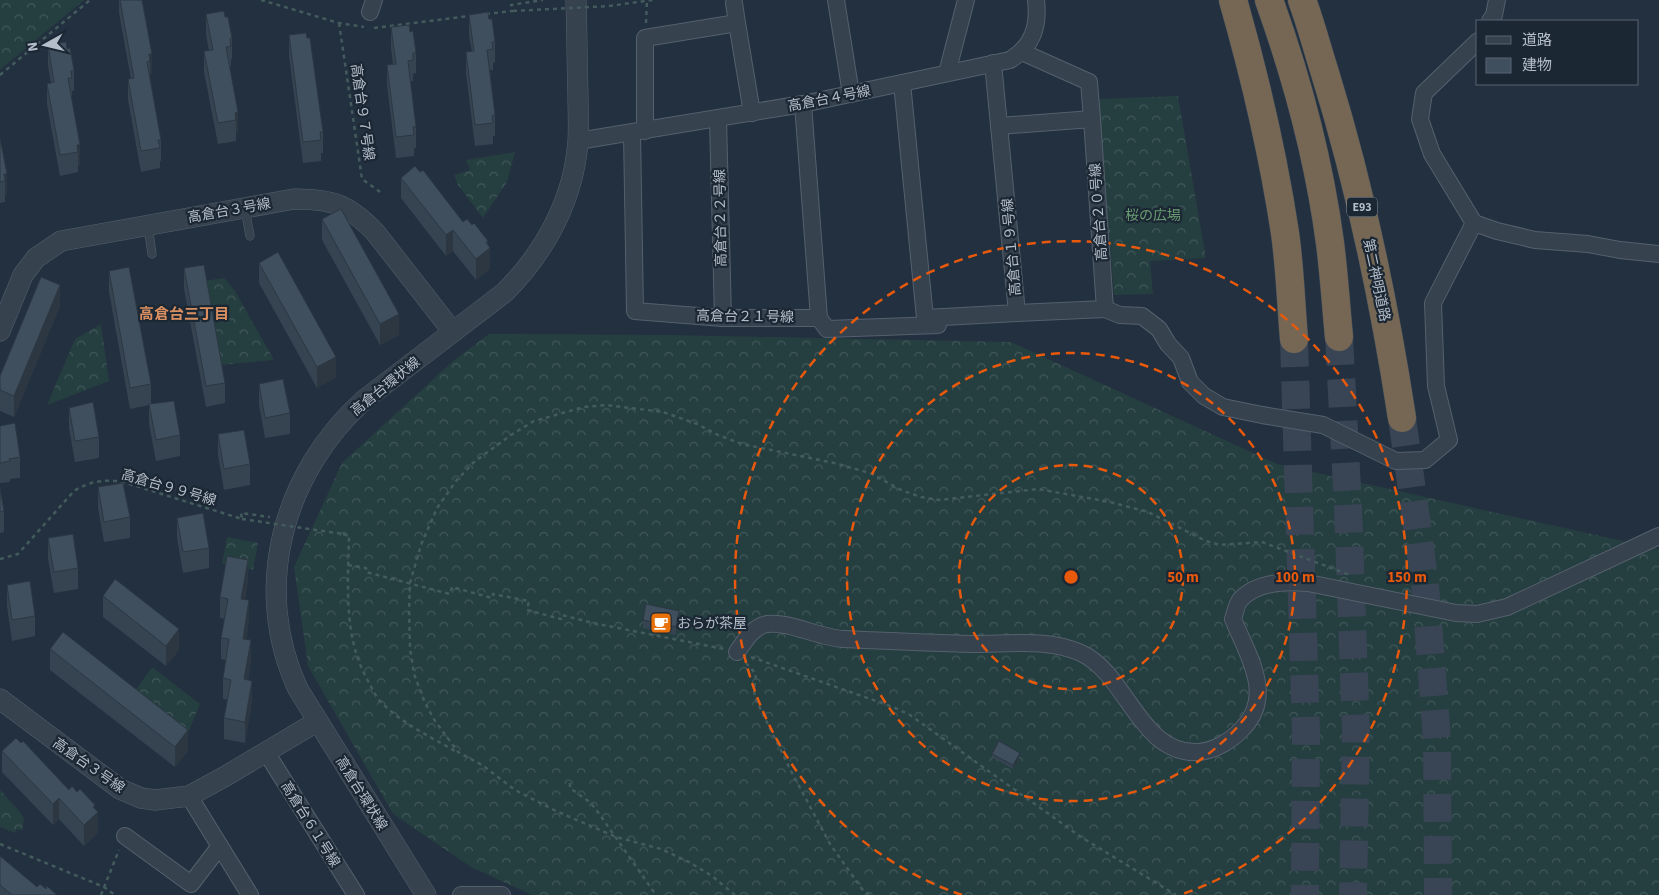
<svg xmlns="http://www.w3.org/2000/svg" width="1659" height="895" font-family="'Source Sans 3','Noto Sans JP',sans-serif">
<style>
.forest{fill:url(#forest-crowns)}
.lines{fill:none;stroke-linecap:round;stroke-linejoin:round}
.motorway-tunnel{stroke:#394554;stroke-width:28;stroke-dasharray:28 14;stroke-linecap:butt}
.service-casing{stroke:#55606d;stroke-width:9}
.minor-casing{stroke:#55606d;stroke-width:18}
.tertiary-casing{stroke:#55606d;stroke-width:21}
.motorway-casing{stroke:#424d5a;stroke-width:29}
.path{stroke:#435b5d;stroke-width:2.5;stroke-dasharray:4 4;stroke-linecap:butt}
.service{stroke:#37424f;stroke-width:8}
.minor{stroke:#37424f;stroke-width:16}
.tertiary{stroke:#37424f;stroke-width:20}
.motorway{stroke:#756754;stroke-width:28}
.path-bridge{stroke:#435b5d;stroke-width:2.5;stroke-dasharray:4 4;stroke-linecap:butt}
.wall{fill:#364451}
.shaded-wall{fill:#2c3742}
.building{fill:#3f4f5e;stroke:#2c3742}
.ring{fill:none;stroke:#e8590c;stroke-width:2.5;stroke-dasharray:9 6}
.labels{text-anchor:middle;stroke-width:4.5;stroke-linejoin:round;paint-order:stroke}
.shield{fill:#1c2734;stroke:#86909d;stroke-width:1}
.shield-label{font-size:12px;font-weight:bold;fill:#b4bdca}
.street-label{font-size:14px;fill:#b4bdca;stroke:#1c2734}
.park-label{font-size:14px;fill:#6a9c73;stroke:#1c2734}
.poi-label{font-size:14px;fill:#b4bdca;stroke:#1c2734;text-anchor:start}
.neighbourhood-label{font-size:15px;font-weight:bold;fill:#d98f60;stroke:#1c2734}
.centre{fill:#e8590c;stroke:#1c2734;stroke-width:2.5}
.ring-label{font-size:15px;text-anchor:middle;font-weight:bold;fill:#e8590c;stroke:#1c2734;stroke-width:4.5;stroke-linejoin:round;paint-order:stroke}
</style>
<defs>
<pattern id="forest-crowns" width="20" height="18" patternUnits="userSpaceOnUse" patternTransform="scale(1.25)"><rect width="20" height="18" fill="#253e40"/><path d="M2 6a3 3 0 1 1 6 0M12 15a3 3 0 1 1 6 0" fill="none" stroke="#42585a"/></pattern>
</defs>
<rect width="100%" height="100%" fill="#23303f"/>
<g class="forest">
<path d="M0 0H84L0 70Z"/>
<path d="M1178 96 1206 258 1150 261 1153 294 1114 295 1098 99Z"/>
<path d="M515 152 507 182 483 218 458 185 454 175 470 170 466 160Z"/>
<path d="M224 278 235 291 274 360 219 365 204 281Z"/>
<path d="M101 324 109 381 47 405 75 339Z"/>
<path d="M489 334 672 335 1011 342 1277 464 1659 549V895H532L471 867 393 814 308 666 294 567 342 463 453 361Z"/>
<path d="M227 537 258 543 253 570 222 564Z"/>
<path d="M152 667 200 704 188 733 135 691Z"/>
<path d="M0 790 21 813 24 819 22 831 17 829 15 833 0 827Z"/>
</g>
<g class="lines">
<g class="motorway-tunnel">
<path d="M1339 337 1348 507 1356 733 1353 895"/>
<path d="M1294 339 1306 731 1305 895"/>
<path d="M1402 418 1425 584 1437 740 1438 895"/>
</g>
<g class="service-casing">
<g id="service">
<path d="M245 209 250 236"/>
<path d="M148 226 152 254"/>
</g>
</g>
<g class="minor-casing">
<g id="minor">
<path d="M836 0 851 94"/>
<path d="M734 3 737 23"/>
<path d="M370 12 374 0"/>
<path d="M1490 21 1494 15 1497 0"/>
<path d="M1478 41 1424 93 1420 119 1432 154 1474 223 1497 231 1535 240 1588 244 1620 250 1659 254"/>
<path d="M1022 52 1089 82 1092 119"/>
<path d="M947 73 966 0"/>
<path d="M902 83 925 318 1017 313 993 63"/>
<path d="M718 119 723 318"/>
<path d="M999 126 1092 119 1105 309 1017 313"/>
<path d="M645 131V38L737 23 752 113"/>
<path d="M632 133 635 311 723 318H819L803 104"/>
<path d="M578 141 803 104 1010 60C1033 46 1039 26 1036 0"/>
<path d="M1105 309 1120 315 1142 316 1159 329 1168 344 1181 358 1190 382 1204 396 1223 407 1262 415 1323 425 1396 461 1425 460 1449 440 1436 386 1433 303 1474 223"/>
<path d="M819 318 827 329 938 325"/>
<path d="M737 652C745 641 752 627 767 624 790 621 819 638 844 639 887 641 930 643 973 644 1009 644 1048 638 1081 653 1127 674 1140 755 1198 752 1215 751 1232 740 1243 728 1275 695 1247 654 1233 619 1235 614 1236 605 1240 600 1256 582 1286 581 1308 583L1456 613 1477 614 1507 607 1659 536"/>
<path d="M266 752 356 895"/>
<path d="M189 796 250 895"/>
<path d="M125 836 191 884 220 846"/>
<path d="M461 895H502"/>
</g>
</g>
<g class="tertiary-casing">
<g id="tertiary">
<path d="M0 331 23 275 36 258 61 241 294 199C332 199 348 204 375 232L453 332"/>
<path d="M0 699 120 789 141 798 155 800 189 796 224 777 318 721"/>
<path d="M426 895 298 689C251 588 283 473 364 400L505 292C546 251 574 198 578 141 579 126 578 110 578 95 577 63 577 32 576 0"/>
</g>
</g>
<g class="motorway-casing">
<g id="motorway">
<path d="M1233 0C1255 77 1273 154 1285 233 1290 268 1291 304 1294 339"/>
<path d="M1269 0C1297 78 1319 160 1330 243 1334 274 1336 306 1339 337"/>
<path d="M1302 0C1311 24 1317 48 1325 73 1360 186 1384 301 1402 418"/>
</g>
</g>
<g class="path">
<path d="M261 0 339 23 364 27"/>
<path d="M609 6 653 0"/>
<path d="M486 14 513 11 511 5 543 0"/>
<path d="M339 23 362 179 383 194"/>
<path d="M646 23 647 0"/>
<path d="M374 28 470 16"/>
<path d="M0 75 90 0"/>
<path d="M343 534 349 536C348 585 343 637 368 681 372 688 375 696 380 701 401 723 429 736 455 751"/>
<path d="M0 559 18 554 74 491C90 481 105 479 123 482L242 519 241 513 270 517"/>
<path d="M348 565 366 568V572L450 594 452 587 492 598 493 594 529 601 527 610 561 619 562 615 593 623 724 649"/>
<path d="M751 657 893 707 910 715 1081 837 1176 895"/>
<path d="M746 663 756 674 754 691 756 700 791 771 830 844 862 889 869 895"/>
<path d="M570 783V788L591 803 600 815 656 895"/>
<path d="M0 844 104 887 115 895"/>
<path d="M101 895 119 850"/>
<path d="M735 895 712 876 689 862 661 849 616 837 556 811 515 790 482 765 458 752 435 721 425 703 414 674 410 648 409 611 410 583 421 545 437 508 456 481 474 462 511 435 534 421 584 407 607 405 663 412 697 424 718 435 742 444 834 463 870 473 901 490 921 497 939 500 1038 489 1110 502 1148 512 1206 541 1220 545 1262 542 1350 575"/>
</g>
<use href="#service" class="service"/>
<use href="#minor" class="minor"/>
<use href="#tertiary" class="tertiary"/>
<use href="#motorway" class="motorway"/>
<g class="path-bridge">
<path d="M513 11 609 6"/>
<path d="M242 519 343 534"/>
</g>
</g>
<g class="wall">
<path d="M119 0H142L152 54V75H150V78L161 140V161H160V168L141 172 128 100V79H131L119 13Z"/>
<path d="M206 14 225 17 232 38V59H231V66L229 67 238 112V133H236V141L218 144 204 72V51H209L206 35Z"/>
<path d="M469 15 489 19 495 42V62L493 63V70H490L495 115V136H493V144L475 146 466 73V52H472L469 35Z"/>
<path d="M391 27 410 32 416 53V73L413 74V81H410L416 127V148H414V156L396 158 387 85V65L393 64 391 48Z"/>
<path d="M289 35 323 132V153H321V161L303 163 289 56Z"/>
<path d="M48 45 67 49 74 70V91H72V98H71L80 145V165L78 166V172L60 176 47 104V84L51 83 48 66Z"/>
<path d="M0 138 7 174V195H5V202L0 203Z"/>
<path d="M401 178 463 222 488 246 490 269 476 280 453 251 446 256 401 198Z"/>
<path d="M322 219 399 335 380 345 322 240Z"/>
<path d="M259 263 336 377 317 388 259 283Z"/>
<path d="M184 268 225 383V403L206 407 184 289Z"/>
<path d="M109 271 151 384V404L180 435V456L156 461 149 424V405L130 409 109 292Z"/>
<path d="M60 306 14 417 0 411V376Z"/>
<path d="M259 384 290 413V434L265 438 259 405Z"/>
<path d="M69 408 99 437V458L75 462 69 428Z"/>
<path d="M0 426 20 457V478L10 479V482L0 483Z"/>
<path d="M218 434 250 464V485L224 490 218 455Z"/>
<path d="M98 487 130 517V538L104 542 98 508Z"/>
<path d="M0 488 4 511V532L0 533Z"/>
<path d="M177 518 209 548V568L183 573 177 538Z"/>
<path d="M48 538 78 568V589L54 593 48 559Z"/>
<path d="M248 580 245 599 249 621 246 639 251 661 248 680 252 701 245 743 224 739V718L228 700 223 699V678L226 660 221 659V638L225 619 220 618V597Z"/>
<path d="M7 585 35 616V636L12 641 7 606Z"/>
<path d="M103 596 179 650 166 666 103 617Z"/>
<path d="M679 618 676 635 643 628V620Z"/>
<path d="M50 649 188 751 175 767 50 670Z"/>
<path d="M2 751 69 790 95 809 98 833 84 846 59 819 53 825 2 772Z"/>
<path d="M992 754 1020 756 1013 769 992 757Z"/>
<path d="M0 856 37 887 46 889 57 895H0Z"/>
</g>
<g class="shaded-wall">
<path d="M149 54H152V75H150V61Z"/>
<path d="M238 112V133H236V120L235 113Z"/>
<path d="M77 145H80V165L78 166V152Z"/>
<path d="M4 174H7V195H5V181Z"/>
<path d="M453 230V251L446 256V235Z"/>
<path d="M488 241V250L490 248V269L476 280V259L486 242Z"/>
<path d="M60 285V306L14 417V396Z"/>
<path d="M399 314V335L380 345V324Z"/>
<path d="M336 357V377L317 388V367Z"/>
<path d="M248 560V580L241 619V599Z"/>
<path d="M249 600V621L243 660V639Z"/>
<path d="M679 611V618L676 635V627Z"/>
<path d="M179 629V650L166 666V646Z"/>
<path d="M251 640V661L244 700V679Z"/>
<path d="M252 681V701L245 743V722Z"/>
<path d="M188 730V751L175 767V747Z"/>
<path d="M1020 753V756L1013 769V765Z"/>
<path d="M59 798V819L53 825V804Z"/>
<path d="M95 805V815L98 812V833L84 846V825L93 807Z"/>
</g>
<g class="building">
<path d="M120 0H142L152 54H149L150 61 147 62 161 140H158L160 148 141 151 128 79 134 78Z"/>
<path d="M224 11 225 17H228L232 38 230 39 231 46 226 47 238 112 235 113 236 120 218 123 204 51 213 50 206 14Z"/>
<path d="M488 12 489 19H492L495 42H492L493 49 487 50 495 115 492 116 493 123 475 125 466 52 474 51 469 15Z"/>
<path d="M409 25 410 32 413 31 416 53H413V60L408 61 416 127H413L414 135 396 137 387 65 396 64 391 27Z"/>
<path d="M306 33 307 38H310L323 132H320L321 140 303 142 289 35Z"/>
<path d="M66 42 67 49 70 48 74 70 71 71 72 78H68L80 145H77L78 152 60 155 47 84 54 82 48 45Z"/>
<path d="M0 138 7 174H4L5 181 0 182Z"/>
<path d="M415 166 420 172 423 170 463 222 467 219 472 225 474 223 488 241 486 242 490 248 476 259 453 230 446 235 401 178Z"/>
<path d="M341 209 399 314 380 324 322 219Z"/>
<path d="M278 252 336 357 317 367 259 263Z"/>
<path d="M204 265 225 383 206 386 184 268Z"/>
<path d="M129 267 151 384 130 388 109 271Z"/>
<path d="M41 277 60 285 14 396 0 390V376Z"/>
<path d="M283 379 290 413 265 418 259 384Z"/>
<path d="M174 401 180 435 156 440 149 404Z"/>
<path d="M93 402 99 437 75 441 69 408Z"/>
<path d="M15 423 20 457 9 459 10 461 0 463V426Z"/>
<path d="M244 430 250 464 224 469 218 434Z"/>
<path d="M123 483 130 517 104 522 98 487Z"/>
<path d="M0 488 4 511 0 512Z"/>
<path d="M203 513 209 548 183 552 177 518Z"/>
<path d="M73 534 78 568 54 572 48 538Z"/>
<path d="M227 556 248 560 241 599 249 600 243 639 251 640 244 679 252 681 245 722 224 718 231 680 223 678 229 639 221 638 228 599 220 597Z"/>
<path d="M115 579 179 629 166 646 103 596Z"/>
<path d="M30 581 35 616 12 620 7 585Z"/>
<path d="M646 604 679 611 676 627 643 620Z"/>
<path d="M63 632 188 730 175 747 50 649Z"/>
<path d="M16 738 21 743 23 741 69 790 72 786 77 792 80 789 95 805 93 807 98 812 84 825 59 798 53 804 2 751Z"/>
<path d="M999 741 1020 753 1013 765 992 754Z"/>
<path d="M0 856 37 887 40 884 46 889 47 886 57 895H12L0 885Z"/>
</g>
<g class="ring">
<circle cx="1071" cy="577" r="112"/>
<circle cx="1071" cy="577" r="224"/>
<path d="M962 895A336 336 0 1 1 1180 895"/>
</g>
<defs>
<g id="cafe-square" transform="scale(1.125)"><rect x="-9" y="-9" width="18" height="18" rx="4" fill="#e8710a" stroke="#1c2734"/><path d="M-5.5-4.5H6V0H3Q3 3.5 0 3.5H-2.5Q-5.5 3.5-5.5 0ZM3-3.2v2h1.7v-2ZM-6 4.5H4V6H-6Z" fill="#fff"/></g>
</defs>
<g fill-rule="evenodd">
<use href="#cafe-square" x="661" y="623"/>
</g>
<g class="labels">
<rect class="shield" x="1347" y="197.5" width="30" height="19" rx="4"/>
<g class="shield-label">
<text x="1362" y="211">E93</text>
</g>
<g class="street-label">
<text transform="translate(829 98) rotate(-11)" y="5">高倉台４号線</text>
<text transform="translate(363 112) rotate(82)" y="5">高倉台９７号線</text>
<text transform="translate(229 210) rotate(-10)" y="5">高倉台３号線</text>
<text transform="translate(1098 212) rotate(-94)" y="5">高倉台２０号線</text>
<text transform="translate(720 218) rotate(-91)" y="5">高倉台２２号線</text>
<text transform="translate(1011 247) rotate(-95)" y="5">高倉台１９号線</text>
<text transform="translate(1377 280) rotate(78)" y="5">第二神明道路</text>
<text transform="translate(745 316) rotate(1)" y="5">高倉台２１号線</text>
<text transform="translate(385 386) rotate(-39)" y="5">高倉台環状線</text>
<text transform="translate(169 487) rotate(16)" y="5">高倉台９９号線</text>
<text transform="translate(89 765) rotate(35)" y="5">高倉台３号線</text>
<text transform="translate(362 793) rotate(58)" y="5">高倉台環状線</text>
<text transform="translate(311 824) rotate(58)" y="5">高倉台６１号線</text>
</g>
<g class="park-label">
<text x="1153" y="220">桜の広場</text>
</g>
<g class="poi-label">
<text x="677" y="628">おらが茶屋</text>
</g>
<g class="neighbourhood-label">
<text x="184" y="319">高倉台三丁目</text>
</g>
</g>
<circle cx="1071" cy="577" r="8" class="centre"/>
<g class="ring-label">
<text x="1183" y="582">50 m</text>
<text x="1295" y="582">100 m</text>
<text x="1407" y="582">150 m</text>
</g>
<rect x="1476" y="20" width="162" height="65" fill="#1c2734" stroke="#596370"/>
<rect x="1486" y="36" width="25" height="8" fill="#37424f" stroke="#596370"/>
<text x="1522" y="45" font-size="15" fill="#b4bdca">道路</text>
<rect x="1486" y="58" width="25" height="15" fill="#3f4f5e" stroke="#596370"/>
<text x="1522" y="70" font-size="15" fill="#b4bdca">建物</text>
<g transform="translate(45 45) rotate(262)" stroke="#1c2734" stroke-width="4" paint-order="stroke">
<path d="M0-4L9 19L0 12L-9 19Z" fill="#b4bdca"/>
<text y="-8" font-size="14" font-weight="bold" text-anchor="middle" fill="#b4bdca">N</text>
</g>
</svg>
